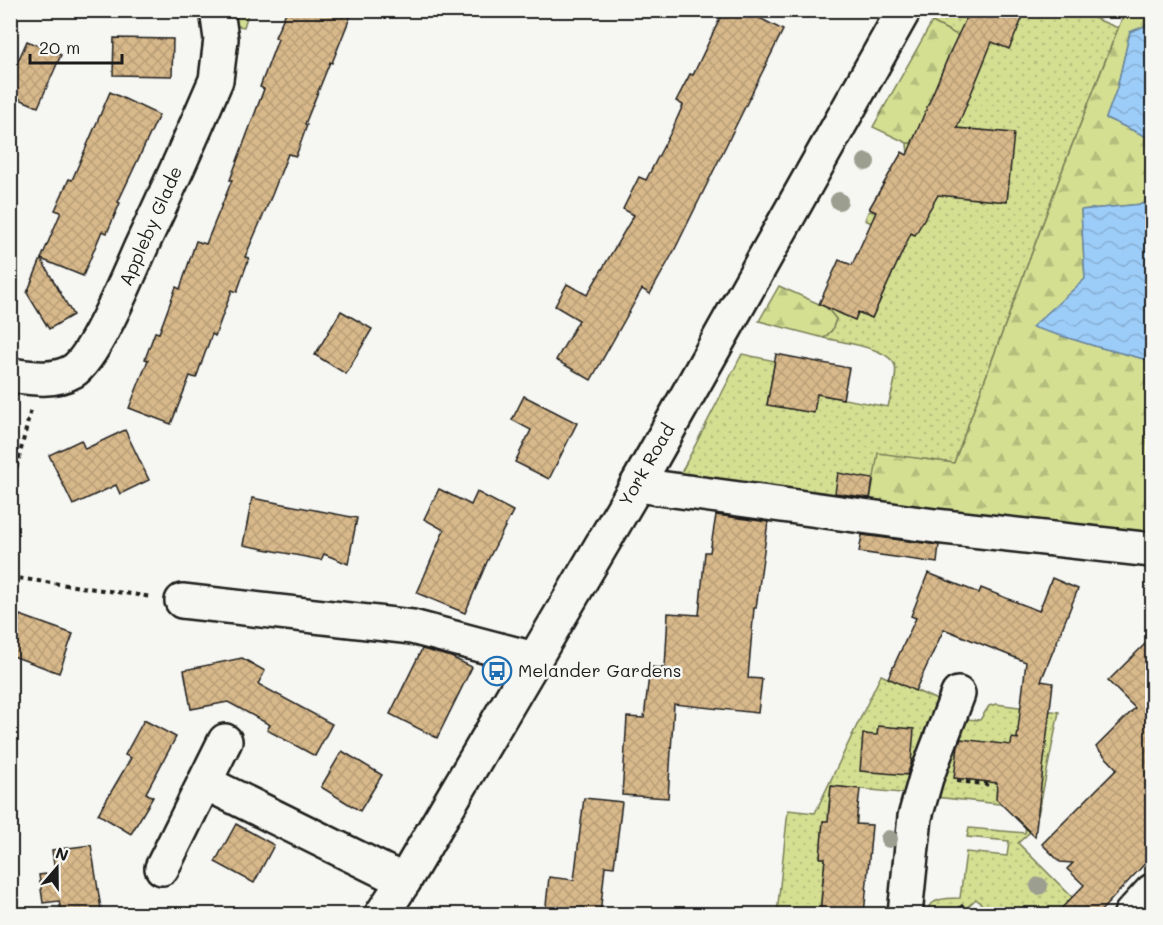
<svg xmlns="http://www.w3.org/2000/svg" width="1163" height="925" font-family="Mali,sans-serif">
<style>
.grass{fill:url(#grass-dots);stroke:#787e57;stroke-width:1.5}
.forest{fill:url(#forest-firs);stroke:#787e57;stroke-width:1.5}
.water{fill:url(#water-waves);stroke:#6986a0;stroke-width:1.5}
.building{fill:url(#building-cross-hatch);stroke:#1c1c1c;stroke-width:1.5}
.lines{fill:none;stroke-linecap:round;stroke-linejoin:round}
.minor-casing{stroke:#1c1c1c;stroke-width:38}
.path{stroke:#1c1c1c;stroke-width:4;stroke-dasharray:4.5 4.5;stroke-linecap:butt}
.minor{stroke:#f6f6f2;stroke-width:33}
.tree{fill:#9c9e90}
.labels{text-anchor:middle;stroke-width:5;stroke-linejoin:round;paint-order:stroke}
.street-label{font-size:18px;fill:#1c1c1c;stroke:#f6f6f2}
.poi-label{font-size:18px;fill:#1c1c1c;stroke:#f6f6f2;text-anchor:start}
</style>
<defs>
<pattern id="grass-dots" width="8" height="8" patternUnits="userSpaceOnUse" patternTransform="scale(1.5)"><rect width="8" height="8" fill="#d4df92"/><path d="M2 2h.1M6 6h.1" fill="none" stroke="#b5bf7d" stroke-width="1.8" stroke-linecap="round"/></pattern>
<pattern id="forest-firs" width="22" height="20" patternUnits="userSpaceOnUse" patternTransform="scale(1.5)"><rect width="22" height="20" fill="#d4df92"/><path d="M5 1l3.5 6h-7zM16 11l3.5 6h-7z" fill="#b5bf7d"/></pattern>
<pattern id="water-waves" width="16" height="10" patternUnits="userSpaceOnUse" patternTransform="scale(1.5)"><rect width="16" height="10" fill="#9cccf8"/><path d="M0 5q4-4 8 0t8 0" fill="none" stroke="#86afd4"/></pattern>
<pattern id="building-cross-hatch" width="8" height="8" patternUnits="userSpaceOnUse" patternTransform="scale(1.5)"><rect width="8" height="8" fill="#d8b98b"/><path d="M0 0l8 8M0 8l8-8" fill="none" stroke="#b99e77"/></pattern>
</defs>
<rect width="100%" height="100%" fill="#f6f6f2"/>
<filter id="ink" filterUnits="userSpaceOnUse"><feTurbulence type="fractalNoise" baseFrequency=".0167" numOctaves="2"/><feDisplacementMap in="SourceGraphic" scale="12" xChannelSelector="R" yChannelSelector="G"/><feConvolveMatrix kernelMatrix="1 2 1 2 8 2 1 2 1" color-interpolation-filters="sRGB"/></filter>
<g filter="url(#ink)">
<g class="grass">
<path d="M1031 10 1037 13 1039 11H1077L1118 28 1067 158 954 463 879 454 869 508 681 478V473L742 354 775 361 767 405 813 413 817 394 888 407C890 396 898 378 895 366 890 348 841 342 824 338L832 330 836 319 826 307 855 320 858 313 872 318 908 239 865 220 868 212 873 211 914 235 938 195 1007 202 1010 166 908 155 907 143H911L917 132 983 64 951 50 959 36 932 22 938 11Z"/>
<path d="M228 11H249L244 27 233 25Z"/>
<path d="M881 675 946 704 911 794 831 786 828 814 857 817V824L823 821 820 858H825L824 872 852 878 823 876 820 914H777L788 810 815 813Z"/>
<path d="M996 704 1059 712 1038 815 1029 833 1018 843 1089 914H1033L1028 910 1024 914H992L976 899 960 914H925C930 898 945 898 960 898L966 852 1007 856 1009 841 967 837 969 828 1025 833 1028 807 935 797 964 719 980 720 989 706Z"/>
</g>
<g class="forest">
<path d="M1125 11H1152V23L1130 32 1117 88 1106 118 1147 137H1152V203L1081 210 1085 279 1033 327 1098 347 1152 361V541L869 508 878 453 954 463 1067 158Z"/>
<path d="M932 22 959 36 951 50 917 132 911 143H907L873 127Z"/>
<path d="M779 286 826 307 836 319 832 330 824 338 759 321Z"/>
</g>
<g class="water">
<path d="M1152 23V137H1147L1106 118 1117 88 1130 32Z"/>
<path d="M1152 203V361L1098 347 1032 327 1085 279 1081 210Z"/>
</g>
<g class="building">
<path d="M287 10H353L332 63 330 62 305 124 307 125 296 156 288 154 272 195 245 257 249 258 237 292 232 290 215 336 212 334 196 378 190 376 171 424 129 408 148 360 145 359 155 332 159 333 176 287 180 289 196 241 206 244 232 180H230L264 89 260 87 278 39 275 37Z"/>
<path d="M724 10H744L783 30 674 251 650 294 642 289 591 380 556 360 579 320 555 306 567 284 587 295 634 215 623 209 639 177 646 180 671 132 683 105 676 101 690 74 693 75Z"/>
<path d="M970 10H1026L1009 49 992 42 957 128 1014 133 1007 202 938 195 915 235 911 233 872 318 858 312 855 320 819 304 839 260 852 265 876 212 869 209 902 152 907 155 951 50Z"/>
<path d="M114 38 173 39 172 76 113 75Z"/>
<path d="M27 41 61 55 38 107 10 95V79Z"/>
<path d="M110 92 159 115 118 202 120 203 107 233 102 231 83 276 41 259 61 212 55 210 69 179 72 180Z"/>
<path d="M41 259 73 315 49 329 27 293Z"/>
<path d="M341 311 372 329 346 374 315 355Z"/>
<path d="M776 354 849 368 843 399 817 394 814 413 767 405Z"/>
<path d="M524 396 577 423 549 479 515 462 531 430 512 420Z"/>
<path d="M125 430 149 480 120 494 116 485 73 505 49 455 81 440 85 449Z"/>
<path d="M838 473 873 479 870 498 835 493Z"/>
<path d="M439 489 471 505 477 492 513 511 487 562 465 613 417 593 444 530 424 519Z"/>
<path d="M252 498 357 518 348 564 324 554 321 560 243 545Z"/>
<path d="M716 515 768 522 756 608H754L748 678 762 679 758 713 674 704 668 798 622 795 627 717 644 718 650 667 665 668 668 613 699 615 705 552H710Z"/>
<path d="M862 535 939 545 937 563 859 552Z"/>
<path d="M928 573 979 593 981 588 1039 611 1052 578 1078 589 1041 681 1053 683 1035 837 996 799 997 783 954 778 958 747 961 739 1011 745 1012 738 1019 739 1017 738 1026 662 944 629 915 691 888 678 916 618 911 616Z"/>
<path d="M20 615 73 634 59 673 10 655V625L16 627Z"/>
<path d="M1152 637V856L1097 915H1055L1084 885 1067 869 1073 863 1060 862 1042 844 1117 769 1096 747 1135 708 1108 681Z"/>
<path d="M422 649 451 657 472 667 437 738 390 714Z"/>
<path d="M242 658 265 671 258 684 332 724 315 756 267 730 270 725 228 702 191 709 184 670Z"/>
<path d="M144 720 176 737 146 793 153 797 131 834 98 814 131 758 125 755Z"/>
<path d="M878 726 914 729 911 764 907 775 860 771 863 734 877 735Z"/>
<path d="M342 751 382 775 360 811 321 787Z"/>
<path d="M831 786 860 789 856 824 872 825 864 915H820L825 858H820L823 821H828Z"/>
<path d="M584 798 622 802 614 867 605 866 600 915H545L549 877 574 880Z"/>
<path d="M236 824 274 845 254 883 215 862Z"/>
<path d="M91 845 102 915H62L59 901 43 903 39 875 55 873 52 850Z"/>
</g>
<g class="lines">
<g class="minor-casing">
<g id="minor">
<path d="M10 375C31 378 54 382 73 371 95 357 129 274 141 247 167 192 192 136 216 80L221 39 217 10"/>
<path d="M637 485 935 526 1152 550"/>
<path d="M182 601 412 627 534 659"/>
<path d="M206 783 404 881"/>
<path d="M162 868 225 741"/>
<path d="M382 914 404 881 637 485 904 10"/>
<path d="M905 914 915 817 926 778 958 694"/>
<path d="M1131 914 1152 891"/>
</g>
</g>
<g class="path">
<path d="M10 494 31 409"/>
<path d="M10 577 152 597"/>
<path d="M957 781 992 785"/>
<path d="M953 914 965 904"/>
</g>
<use href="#minor" class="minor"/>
</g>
<g class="tree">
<circle cx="866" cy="162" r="9"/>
<circle cx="839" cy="201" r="9"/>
<circle cx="889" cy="839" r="9"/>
<circle cx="1039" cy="886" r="9"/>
</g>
</g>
<defs>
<g id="bus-ring" transform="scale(1.5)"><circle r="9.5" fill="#f6f6f2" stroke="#1f6fb2" stroke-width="1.5"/><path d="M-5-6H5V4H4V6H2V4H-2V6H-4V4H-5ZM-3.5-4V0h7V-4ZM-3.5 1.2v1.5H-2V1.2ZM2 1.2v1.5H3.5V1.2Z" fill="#1f6fb2"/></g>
</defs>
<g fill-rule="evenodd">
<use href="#bus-ring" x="497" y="671"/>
</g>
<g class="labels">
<g class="street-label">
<text transform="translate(151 226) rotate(-66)" y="6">Appleby Glade</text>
<text transform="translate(647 465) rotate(-60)" y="6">York Road</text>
</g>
<g class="poi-label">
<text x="518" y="677">Melander Gardens</text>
</g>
</g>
<rect width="1163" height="925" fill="none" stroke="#f6f6f2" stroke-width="36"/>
<rect x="18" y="18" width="1127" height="889" fill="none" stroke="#1c1c1c" stroke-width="2" filter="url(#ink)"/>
<g transform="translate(57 868) rotate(20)" stroke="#f6f6f2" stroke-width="4.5" paint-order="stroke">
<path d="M0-4.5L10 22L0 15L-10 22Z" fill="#1c1c1c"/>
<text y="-9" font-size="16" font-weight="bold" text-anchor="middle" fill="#1c1c1c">N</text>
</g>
<path d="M30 54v9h92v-9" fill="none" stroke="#1c1c1c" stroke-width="3"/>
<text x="39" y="54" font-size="18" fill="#1c1c1c" stroke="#f6f6f2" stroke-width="4.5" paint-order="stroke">20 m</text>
</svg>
